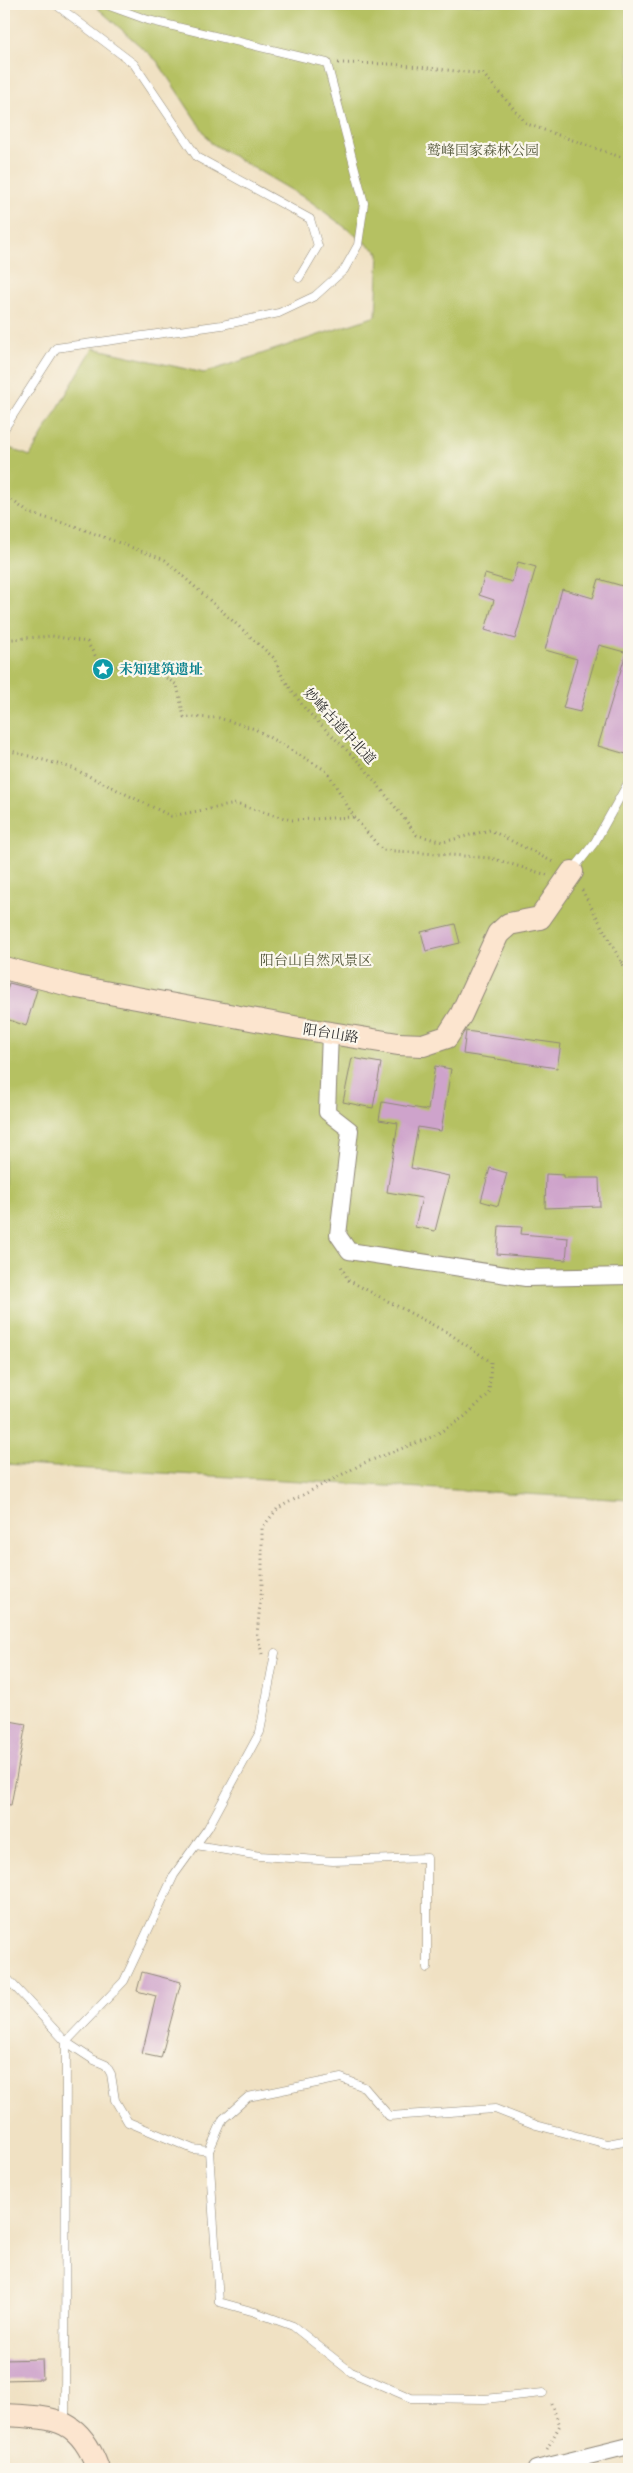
<svg xmlns="http://www.w3.org/2000/svg" width="633" height="2473" font-family="'IM FELL Great Primer','Noto Serif SC',serif">
<style>
.green{fill:#b5c162;stroke:#707646}
.building{fill:#cea3cb}
.lines{fill:none;stroke-linecap:round;stroke-linejoin:round}
.lane-casing{stroke:#8e8677;stroke-width:9}
.street-casing{stroke:#8e8677;stroke-width:18}
.secondary-casing{stroke:#8e8677;stroke-width:24}
.path{stroke:#8e8677;stroke-width:3;stroke-dasharray:1 4;stroke-linecap:butt}
.lane{stroke:#fff;stroke-width:8}
.street{stroke:#fff;stroke-width:16}
.secondary{stroke:#fce5cf;stroke-width:22}
.labels{text-anchor:middle;stroke-width:4.5;stroke-linejoin:round;paint-order:stroke}
.park-label{font-size:14px;fill:#54583c;stroke:#fbf7ec}
.culture-label{font-size:14px;font-weight:bold;fill:#0d838f;stroke:#fbf7ec;text-anchor:start}
.street-label{font-size:14px;fill:#2b2b2b;stroke:#fbf7ec}
</style>
<rect width="100%" height="100%" fill="#fbf7ec"/>
<filter id="ink" filterUnits="userSpaceOnUse"><feTurbulence type="fractalNoise" baseFrequency=".02" numOctaves="2"/><feDisplacementMap in="SourceGraphic" scale="10" xChannelSelector="R" yChannelSelector="G"/><feConvolveMatrix kernelMatrix="1 2 1 2 8 2 1 2 1" color-interpolation-filters="sRGB"/></filter>
<filter id="wash" filterUnits="userSpaceOnUse"><feTurbulence type="fractalNoise" baseFrequency=".0096" numOctaves="4" result="noise"/><feDisplacementMap in="SourceGraphic" scale="20" xChannelSelector="R" yChannelSelector="G"/><feGaussianBlur stdDeviation="1.12" result="paint"/><feColorMatrix in="noise" values="0 0 0 0 0 0 0 0 0 0 0 0 0 0 0 0 0 1.4 0 .05"/><feComposite in="paint" operator="in"/></filter>
<g filter="url(#wash)">
<rect width="100%" height="100%" fill="#f0e1c3"/>
<path class="green" d="M93 4H629V1500L4 1464V446L30 456 93 348 204 373 376 316 379 253 310 201 211 143 157 61Z"/>
<g id="blocks">
<g class="building">
<path d="M518 562 536 567 515 639 485 630 494 600 479 595 485 574 512 582Z"/>
<path d="M599 579 629 588V742L626 754 598 746 626 653H628L599 645 580 712 563 708 577 659 545 650 562 589 593 598Z"/>
<path d="M455 924 460 943 426 951 421 932Z"/>
<path d="M9 983 37 990 26 1026 4 1018V999Z"/>
<path d="M466 1031 561 1044 557 1068 463 1054Z"/>
<path d="M352 1058 381 1063 373 1108 343 1102Z"/>
<path d="M435 1066 451 1069 441 1131 418 1127 411 1168 449 1176 435 1231 415 1227 422 1198 387 1192 398 1123 379 1120 382 1102 428 1110Z"/>
<path d="M490 1168 507 1173 498 1206 481 1201Z"/>
<path d="M546 1174 564 1175V1178H599L600 1206 545 1208Z"/>
<path d="M499 1226 522 1227 521 1234 568 1238 566 1260 497 1254Z"/>
<path d="M4 1720 26 1724 11 1805 4 1804Z"/>
<path d="M142 1972 181 1982 161 2058 142 2054 156 1996 137 1991Z"/>
<path d="M42 2359 43 2379 4 2380V2360Z"/>
</g>
</g>
</g>
<g filter="url(#ink)">
<use href="#blocks" fill-opacity="0" stroke="#8e8677" stroke-width="1"/>
<g class="lines">
<g class="lane-casing">
<g id="lane">
<path d="M55 4 134 64 197 157 310 219 318 246 299 278"/>
<path d="M4 429 56 348 222 325 279 313 315 296 344 270 358 245 364 203 327 63 148 20 104 4"/>
<path d="M573 870 595 842 629 781"/>
<path d="M196 1845 260 1856 333 1861 427 1858V1968"/>
<path d="M4 1975 66 2042 65 2421"/>
<path d="M209 2151 193 2149 128 2122 115 2100 111 2074 106 2065 92 2059 66 2042 124 1981 174 1875 208 1828 260 1732 275 1653"/>
<path d="M543 2393 485 2399 411 2398 351 2372 293 2326 255 2312 219 2302 209 2151 223 2119 248 2097 341 2078 364 2087 389 2116 495 2109 536 2125 607 2144 629 2140"/>
</g>
</g>
<g class="street-casing">
<g id="street">
<path d="M330 1033 327 1112 350 1130 338 1235 349 1251 526 1278 629 1276"/>
<path d="M536 2469 629 2446"/>
</g>
</g>
<g class="secondary-casing">
<g id="secondary">
<path d="M4 968 77 987 294 1027 398 1044 423 1045 447 1037 461 1015 498 934 509 924 540 918 572 872"/>
<path d="M4 2415C53 2418 79 2416 98 2469"/>
</g>
</g>
<g class="path">
<path d="M338 63 392 64 483 74 527 124 626 159 629 163"/>
<path d="M4 494 29 513 74 526 165 560 274 658 283 678 306 710 363 766 417 835 443 842 490 830 555 863"/>
<path d="M4 634 12 639 52 636 87 642 103 669 142 662 177 685 184 717 219 718 255 729 327 771 354 817 382 850 491 858 547 875"/>
<path d="M4 749 72 768 171 816 236 804 291 820 354 817"/>
<path d="M582 890 629 976"/>
<path d="M622 962 629 968"/>
<path d="M262 1654 257 1634 262 1585V1528L278 1508 364 1463 434 1436 464 1417 489 1394 491 1362 450 1334 348 1280 340 1264"/>
<path d="M547 2449 560 2425 550 2401"/>
</g>
<use href="#lane" class="lane"/>
<use href="#street" class="street"/>
<use href="#secondary" class="secondary"/>
</g>
</g>
<defs>
<g id="sight-disc" transform="scale(1.125)"><circle r="9.5" fill="#0f9aa8" stroke="#fbf7ec"/><path d="M0-6L1.8-2.2L6-1.7L2.9 1.2L3.7 5.4L0 3.3L-3.7 5.4L-2.9 1.2L-6-1.7L-1.8-2.2Z" fill="#fff"/></g>
</defs>
<g fill-rule="evenodd">
<use href="#sight-disc" x="103" y="669"/>
</g>
<g class="labels">
<g class="park-label">
<text x="483" y="155">鹫峰国家森林公园</text>
<text x="316" y="965">阳台山自然风景区</text>
</g>
<g class="culture-label">
<text x="119" y="674">未知建筑遗址</text>
</g>
<g class="street-label">
<text transform="translate(340 726) rotate(47)" y="5">妙峰古道中北道</text>
<text transform="translate(331 1033) rotate(9)" y="5">阳台山路</text>
</g>
</g>
<rect width="633" height="2473" fill="none" stroke="#fbf7ec" stroke-width="20"/>
</svg>
